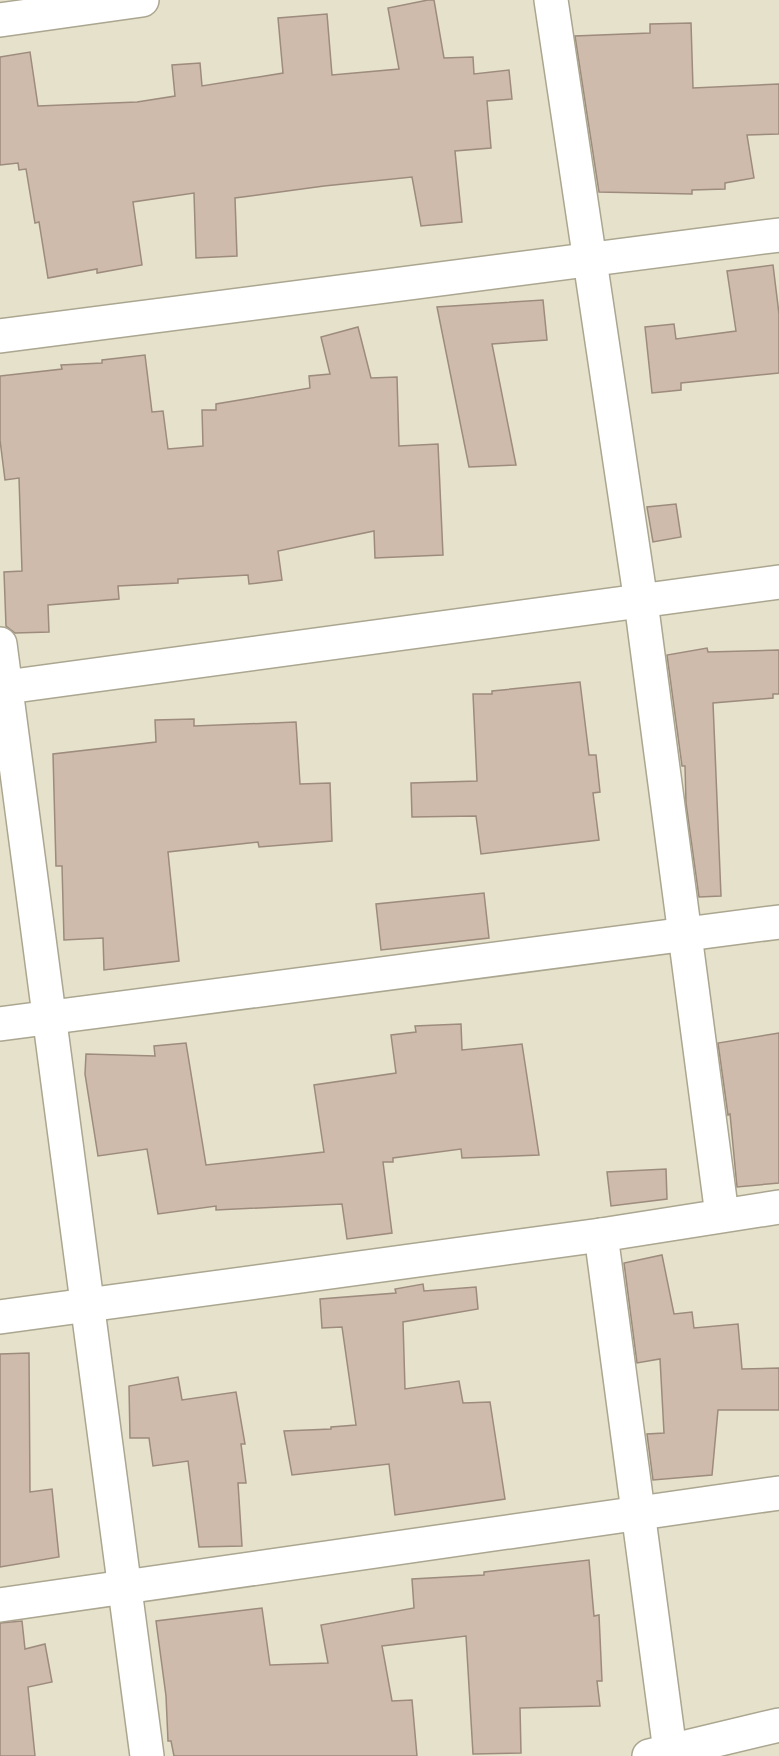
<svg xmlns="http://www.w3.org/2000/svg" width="779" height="1756" font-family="'Fira Sans',sans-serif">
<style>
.building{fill:#cebbac;stroke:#9d8b7d;stroke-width:1.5}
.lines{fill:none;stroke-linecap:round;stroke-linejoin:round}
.street-casing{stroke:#aba690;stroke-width:36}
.primary-casing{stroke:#aba690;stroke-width:36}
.street{stroke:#fff;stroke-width:33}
.primary{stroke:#fff;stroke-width:33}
</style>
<rect width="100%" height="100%" fill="#e6e1ca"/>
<g class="building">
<path d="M428 0H434L444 58 473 57 474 74 509 70 512 99 487 101 491 148 455 151 462 222 421 226 412 177 324 186 235 198 237 256 196 258 194 193 133 202 142 265 97 273V269L48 278 39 222 35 223 26 169 19 170 18 163 0 165V57L30 52 38 106 137 102 175 96 172 65 200 63 202 86 283 73 278 18 327 14 332 75 399 69 388 8Z"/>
<path d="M691 23 693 88 779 84V134L747 135 754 178 725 183V189L692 190V194L599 192 575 36 650 33V24Z"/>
<path d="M773 265 779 314V373L681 383V390L652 393 645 327 674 324 676 339 736 331 727 271Z"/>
<path d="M543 300 547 340 492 344 516 465 469 467 437 307Z"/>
<path d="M358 327 371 378 397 377 399 446 438 444 443 555 375 558 374 531 278 551 282 580 249 584 248 575 178 579V583L118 586 119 599 48 605 49 632 15 633 6 626 4 572 22 571 19 478 5 480 0 440V376L62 369 61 365 102 363V360L145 355 152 412 163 411 168 449 203 446 202 410H216V404L310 388 309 376 330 374 321 337Z"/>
<path d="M676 504 681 537 653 542 647 507Z"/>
<path d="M707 648 708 652 779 650V694H773V698L713 703 721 896 699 897 686 803 685 766H682L667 655Z"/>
<path d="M580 682 589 755H596L600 792 593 793 599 840 481 854 476 816 412 817 411 783 477 781 473 694H492V691Z"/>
<path d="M194 719V726L296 722 300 784 330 783 332 841 259 847 258 842 168 852 179 961 104 970 103 938 64 940 62 866H56L53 754 156 742 155 720Z"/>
<path d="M484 893 489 938 381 950 376 904Z"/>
<path d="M461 1024 462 1050 522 1044 539 1155 462 1158 461 1149 393 1158V1162H383L392 1233 347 1239 342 1204 216 1210V1206L158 1214 147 1149 98 1156 85 1074 86 1054 155 1056 154 1046 186 1043 206 1165 324 1152 314 1085 396 1073 391 1035 416 1032 415 1026Z"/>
<path d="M779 1033V1183L737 1187 730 1114 728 1115 718 1043Z"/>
<path d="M666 1169 667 1199 611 1206 607 1172Z"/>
<path d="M662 1255 674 1314 692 1312 694 1328 738 1324 742 1369 779 1368V1410H718L712 1475 653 1480 647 1434 664 1433 660 1359 637 1363 624 1263Z"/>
<path d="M423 1284 424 1291 476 1287 478 1309 403 1322 405 1389 459 1381 463 1403 490 1402 505 1499 395 1515 389 1464 292 1475 284 1431 331 1429V1427L356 1425 342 1327 322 1328 320 1299 396 1293 395 1289Z"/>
<path d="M29 1353 30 1492 52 1489 59 1557 0 1567V1354Z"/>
<path d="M178 1377 182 1400 236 1392 245 1444H241L246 1483H238L242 1546 199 1547 188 1461 153 1466 149 1438H130L129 1386Z"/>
<path d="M589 1560 594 1616 599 1615 602 1681H597L600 1706 520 1708 521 1753 473 1754 466 1636 382 1646 392 1701 412 1700 417 1756H174L171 1741H168L166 1696 156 1621 262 1608 270 1665 328 1663 321 1625 414 1608 412 1579 484 1575V1572Z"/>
<path d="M22 1621 25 1649 45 1644 52 1682 28 1687 35 1756H0V1623Z"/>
</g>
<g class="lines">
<g class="street-casing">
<g id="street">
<path d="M551 0 641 602 722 1215"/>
<path d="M0 20 142 0"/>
<path d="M0 336 779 235"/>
<path d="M0 644 147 1756"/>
<path d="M0 1024 779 922"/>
<path d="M601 1235 670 1751"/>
<path d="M0 1317 601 1235 779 1207"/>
<path d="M0 1605 779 1493"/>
<path d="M649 1756 779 1725"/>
</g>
</g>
<g class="primary-casing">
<path id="primary" d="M0 688 779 582"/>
</g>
<use href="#street" class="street"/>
<use href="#primary" class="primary"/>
</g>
</svg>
